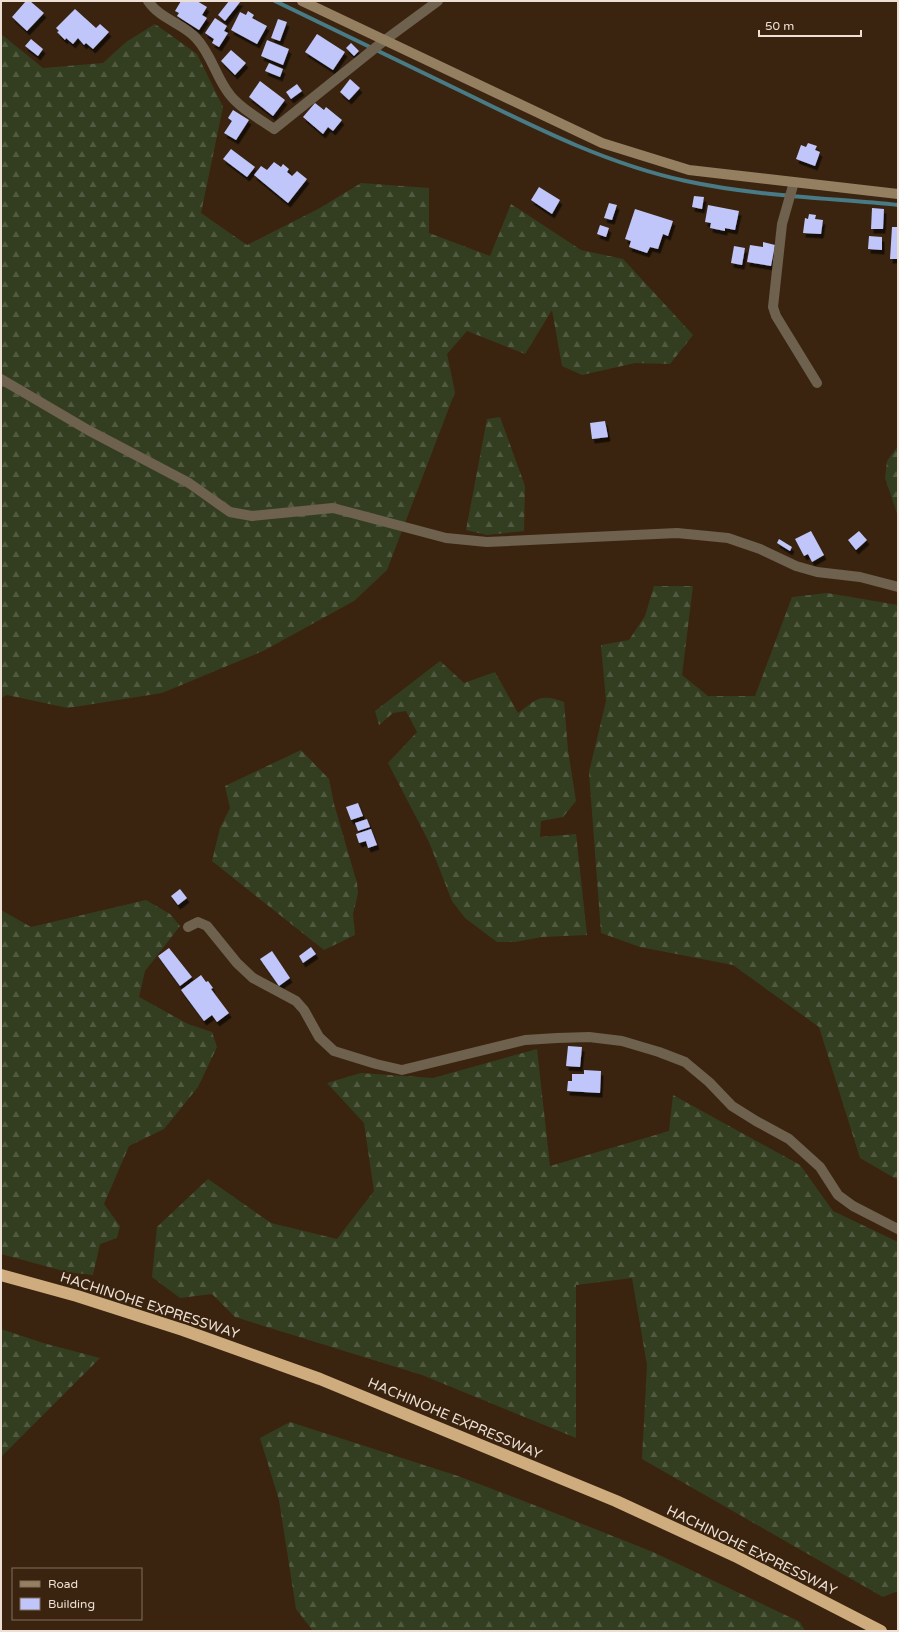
<svg xmlns="http://www.w3.org/2000/svg" width="899" height="1632" font-family="'Varela Round',sans-serif">
<style>
.forest{fill:url(#forest-firs)}
.lines{fill:none;stroke-linecap:round;stroke-linejoin:round}
.stream{stroke:#487b86;stroke-width:4}
.building{fill:#c0c6fa;filter:url(#shadow)}
.street{stroke:#6e614e;stroke-width:10}
.secondary{stroke:#957f61;stroke-width:10}
.highway{stroke:#ceac7d;stroke-width:12}
.labels{text-anchor:middle;stroke-width:4;stroke-linejoin:round;paint-order:stroke}
.street-label{font-size:14px;fill:#eddfd3;stroke:#3a2410}
</style>
<defs>
<pattern id="forest-firs" width="22" height="20" patternUnits="userSpaceOnUse"><rect width="22" height="20" fill="#333e20"/><path d="M5 1l3.5 6h-7zM16 11l3.5 6h-7z" fill="#515940"/></pattern>
<filter id="shadow"><feDropShadow dx="2.5" dy="4.5" stdDeviation="0" flood-color="#0009"/></filter>
</defs>
<rect width="100%" height="100%" fill="#3a2410"/>
<g class="forest">
<path d="M155 24 197 54 223 107 201 213 247 245 320 208 361 183 429 188V233L490 256 511 204 581 250 623 259 693 335 670 364 635 363 582 375 562 366 552 310 525 354 467 331 447 354 455 392 387 570 354 601 263 651 162 693 68 708 7 695 1 698V34L43 68 103 63 126 42Z"/>
<path d="M500 417 525 486 524 531 487 535 466 530 487 419Z"/>
<path d="M898 446V516L885 478 887 461Z"/>
<path d="M654 586H693L682 675 708 696H755L792 597 827 593 898 605V1180L860 1158 819 1027 733 965 640 947 601 933 589 772 606 701 601 645 629 640 645 616Z"/>
<path d="M440 661 464 683 495 672 518 713C537 699 540 693 564 702L568 750 576 801 563 817 541 821 540 837 576 834 587 935 542 937 515 942H497L465 918 452 901 429 842 388 763 417 732 406 711 393 713 379 725 375 711Z"/>
<path d="M301 750 329 779 334 804 357 883 358 893 353 914 355 935 324 950 212 861 220 828 230 808 225 786Z"/>
<path d="M146 900 170 914 180 926 145 971 139 997 188 1024 212 1032 217 1047 198 1087 164 1129 129 1146 104 1204 120 1226 117 1238 100 1244 93 1275 67 1272 1 1254V910L31 927Z"/>
<path d="M537 1049 550 1166 669 1131 673 1095 800 1165 833 1211 898 1242V1591L883 1597 642 1459 647 1365 632 1278 576 1285V1438L422 1375 235 1317 212 1294 180 1298 152 1277 157 1227 208 1179 271 1223 337 1239 374 1191 364 1123 327 1083 361 1073 433 1078Z"/>
<path d="M1 1329 43 1343 100 1358 1 1457Z"/>
<path d="M290 1422 458 1476 547 1510 653 1552 800 1622 805 1631H313L296 1609 279 1500 260 1438Z"/>
</g>
<g class="lines">
<path class="stream" d="M275 1C341 33 407 65 473 97 542 131 611 165 686 181 755 196 828 198 898 205"/>
</g>
<g class="building">
<path d="M26 1H30L44 13 27 31 12 17Z"/>
<path d="M181 1H197L207 7 202 15 207 18 199 30 177 16 179 13 175 11Z"/>
<path d="M229 1H241L225 21 218 15Z"/>
<path d="M75 9 96 28 100 24 109 32 93 49 86 43 84 45 78 38 73 44 66 38 65 40 57 32 59 31 56 28Z"/>
<path d="M248 11 254 15 252 18 267 26 257 44 231 30 240 12 246 15Z"/>
<path d="M215 18 227 26 224 31 228 33 219 47 212 43 214 39 205 33Z"/>
<path d="M278 19 287 22 280 41 271 38Z"/>
<path d="M317 34 345 52 333 70 305 52Z"/>
<path d="M31 39 43 49 38 56 25 46Z"/>
<path d="M267 40 289 49 283 65 261 56Z"/>
<path d="M351 43 359 51 354 56 346 48Z"/>
<path d="M231 50 246 63 235 75 221 61Z"/>
<path d="M269 63 283 69 280 77 265 71Z"/>
<path d="M350 79 360 88 349 100 340 92Z"/>
<path d="M260 81 285 100 273 116 249 97Z"/>
<path d="M297 84 302 91 291 99 286 92Z"/>
<path d="M315 103 324 110 326 107 342 120 333 131 328 127 323 134 303 117Z"/>
<path d="M233 110 249 120 236 140 224 133 232 121 228 118Z"/>
<path d="M808 143 817 146 815 150 820 152 815 166 796 159 801 145 806 147Z"/>
<path d="M231 149 255 167 247 177 223 159Z"/>
<path d="M274 162 281 167 283 164 289 169 287 172 292 176 297 171 307 179 288 203 254 175 261 166 267 170Z"/>
<path d="M539 187 560 200 552 214 531 200Z"/>
<path d="M694 196 704 197 702 209 692 207Z"/>
<path d="M609 203 617 205 612 220 604 218Z"/>
<path d="M708 205 739 211 735 230 725 228V231L710 228 711 223 705 222Z"/>
<path d="M872 208 884 209 883 229H871Z"/>
<path d="M635 209 673 221 668 236 663 234 658 249 650 247 647 253 629 247 631 241 625 239Z"/>
<path d="M809 214 816 215 815 219 823 220 821 234 803 233 805 218 808 219Z"/>
<path d="M600 225 609 228 606 237 597 234Z"/>
<path d="M892 227H898V259H890Z"/>
<path d="M869 236 882 237V250L868 249Z"/>
<path d="M763 242 775 245 771 266 747 262 750 245 763 247Z"/>
<path d="M734 246 745 248 742 265 731 263Z"/>
<path d="M605 421 608 437 592 439 590 423Z"/>
<path d="M811 531 824 555 812 562 808 554 804 556 795 539Z"/>
<path d="M859 531 867 540 856 550 848 540Z"/>
<path d="M779 539 792 547 790 551 777 543Z"/>
<path d="M358 803 363 816 351 820 346 807Z"/>
<path d="M367 819 370 827 358 831 355 823Z"/>
<path d="M371 829 377 845 368 848 366 841 359 843 356 834Z"/>
<path d="M180 889 187 898 178 905 171 896Z"/>
<path d="M311 947 316 954 303 963 299 956Z"/>
<path d="M169 948 192 977 180 986 158 956Z"/>
<path d="M272 951 290 978 279 986 260 959Z"/>
<path d="M201 975 206 982 208 981 213 988 211 989 229 1013 217 1022 212 1015 204 1021 181 990Z"/>
<path d="M568 1046 582 1047 580 1067 566 1066Z"/>
<path d="M584 1070 601 1071 600 1093 567 1091 568 1081H572V1074H584Z"/>
</g>
<g class="lines">
<g class="street">
<path d="M148 1C160 19 182 23 196 38 212 55 216 78 230 95 241 109 260 119 274 129L385 40 438 1"/>
<path d="M794 182 782 224 773 307 776 316 817 383"/>
<path d="M1 379 88 430 189 483 230 512 252 516 333 508 446 538 487 542 677 533 728 538 760 549 796 566 817 572 860 577 898 587"/>
<path d="M188 927 198 922 207 926 237 963 253 978 296 1001 304 1010 319 1037 334 1051 376 1064 402 1070 525 1040 557 1038 589 1037 622 1041 659 1052 685 1062 709 1082 732 1106 756 1121 789 1139 820 1167 838 1195 853 1206 898 1229"/>
</g>
<path class="secondary" d="M302 1 602 143 689 170 898 194"/>
<path class="highway" d="M1 1275 77 1296 183 1330 320 1379 616 1501 735 1556 881 1631"/>
</g>
<g class="labels">
<g class="street-label">
<text transform="translate(150 1305) rotate(18)" y="5">HACHINOHE EXPRESSWAY</text>
<text transform="translate(455 1418) rotate(23)" y="5">HACHINOHE EXPRESSWAY</text>
<text transform="translate(752 1550) rotate(26)" y="5">HACHINOHE EXPRESSWAY</text>
</g>
</g>
<rect width="899" height="1632" fill="none" stroke="#eddfd3" stroke-width="4"/>
<rect x="12" y="1568" width="130" height="52" fill="#3a2410" stroke="#826f5e"/>
<rect x="20" y="1581" width="20" height="6" fill="#957f61" stroke="#826f5e"/>
<text x="48" y="1588" font-size="12" fill="#eddfd3">Road</text>
<rect x="20" y="1598" width="20" height="12" fill="#c0c6fa" stroke="#826f5e"/>
<text x="48" y="1608" font-size="12" fill="#eddfd3">Building</text>
<path d="M759 30v6h102v-6" fill="none" stroke="#eddfd3" stroke-width="2"/>
<text x="765" y="30" font-size="12" fill="#eddfd3" stroke="#3a2410" stroke-width="3" paint-order="stroke">50 m</text>
</svg>
